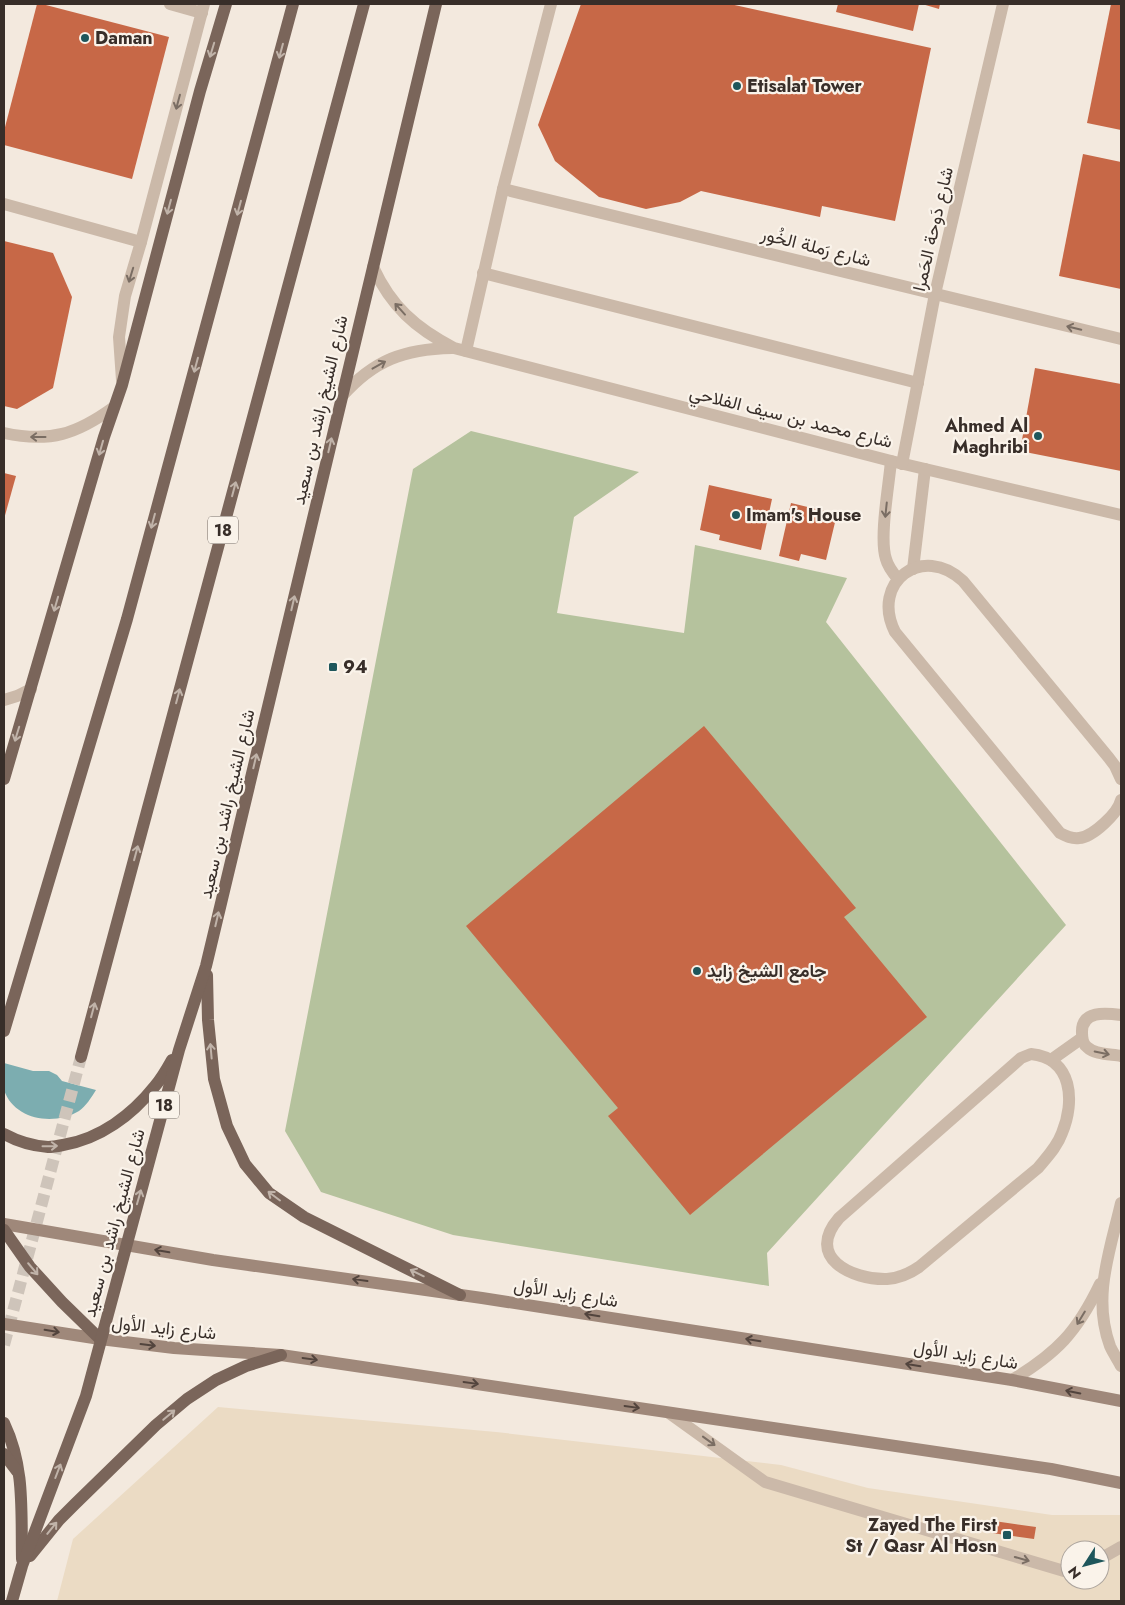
<svg xmlns="http://www.w3.org/2000/svg" width="1125" height="1605" font-family="Jost,Vazirmatn,sans-serif">
<style>
.green{fill:#b5c29d}
.plaza{fill:#ebdbc4;fill-rule:evenodd}
.water{fill:#7cadb0}
.building{fill:#c76847}
.lines{fill:none;stroke-linecap:round;stroke-linejoin:round}
.primary-tunnel{stroke:#cec4ba;stroke-width:12;stroke-dasharray:12 6;stroke-linecap:butt}
.service{stroke:#cbb9a9;stroke-width:12}
.minor{stroke:#cbb9a9;stroke-width:12}
.secondary{stroke:#9f887a;stroke-width:12}
.primary{stroke:#7a655a;stroke-width:12}
.oneway{stroke:#c0b3a9}
.oneway2{stroke:#7a6d63}
.oneway3{stroke:#52443d}
.poi-dot{fill:#1e565b;stroke:#faf3ea;stroke-width:2}
.labels{text-anchor:middle;stroke-width:4.5;stroke-linejoin:round;paint-order:stroke}
.shield{fill:#faf3ea;stroke:#726963;stroke-width:1}
.shield-label{font-size:16px;font-weight:bold;fill:#382e29}
.poi-label{font-size:18px;font-weight:bold;fill:#382e29;stroke:#faf3ea;text-anchor:start}
.street-label{font-size:18px;fill:#382e29;stroke:#faf3ea}
</style>
<rect width="100%" height="100%" fill="#f3e9de"/>
<path class="green" d="M471 431 639 472 574 517 557 613 684 633 695 545 847 578 826 622 1066 925 767 1253 769 1286 453 1235 321 1192 285 1131 413 469Z"/>
<path class="plaza" d="M218 1407 496 1432 781 1465 868 1488 1052 1515H1121V1601H57L73 1539ZM1070 1550H1100V1580H1070Z"/>
<path class="water" d="M4 1063 33 1071H49L57 1075 62 1081 96 1090C91 1098 86 1106 79 1111 54 1126 14 1120 4 1090 2 1082 4 1071 4 1063Z"/>
<g class="building">
<path d="M37 4H42L169 37 132 179 4 145V131Z"/>
<path d="M581 4H730L931 48 895 221 822 206 820 217 701 191 680 202 646 209 599 197 555 161 538 125Z"/>
<path d="M838 4H919L913 31 836 12Z"/>
<path d="M922 4H940L939 9Z"/>
<path d="M1111 4H1121V130L1087 123Z"/>
<path d="M1083 154 1121 162V289L1059 276Z"/>
<path d="M4 241 53 253 72 297 53 388 17 409 4 406Z"/>
<path d="M1035 368 1121 384V471L1020 451Z"/>
<path d="M4 473 16 476 4 519Z"/>
<path d="M709 485 772 499 761 550 719 540 720 535 700 530Z"/>
<path d="M791 503 837 514 826 560 801 554 799 561 779 556Z"/>
<path d="M704 726 856 908 844 917 927 1017 690 1215 608 1116 618 1108 466 926Z"/>
<path d="M994 1521 1036 1527 1034 1539 992 1533Z"/>
</g>
<g class="lines">
<path class="primary-tunnel" d="M4 1345 81 1057"/>
<g class="service">
<path d="M483 273 918 383"/>
<path d="M891 461C889 485 879 538 886 559 888 567 893 573 898 579"/>
<path d="M913 569 925 469"/>
<path d="M1121 779 1115 766 1109 758 963 581C923 543 870 582 895 632L1060 833C1066 836 1072 839 1079 838 1093 837 1118 813 1121 800"/>
<path d="M1121 1015C1106 1013 1081 1010 1082 1033 1082 1038 1083 1044 1087 1047 1095 1055 1111 1054 1121 1056"/>
<path d="M1031 1054C1073 1058 1075 1102 1062 1133 1057 1147 1047 1157 1038 1168L919 1267C909 1274 899 1278 887 1279 851 1280 805 1257 839 1218L1021 1058Z"/>
<path d="M1051 1060 1082 1038"/>
<path d="M669 1413 765 1482 1064 1571H1070"/>
<path d="M1100 1559 1121 1547"/>
</g>
<g class="minor">
<path d="M170 4 202 13"/>
<path d="M503 189 1121 339"/>
<path d="M4 204 141 242"/>
<path d="M373 267C391 306 415 328 454 348L891 461 1121 515"/>
<path d="M466 351 503 189 551 4"/>
<path d="M122 380 119 337 125 296 141 242 204 4"/>
<path d="M342 396C374 360 404 349 452 348"/>
<path d="M4 433C50 443 77 434 114 407"/>
<path d="M902 464 935 294 1003 4"/>
<path d="M4 700 17 696 31 689"/>
<path d="M1121 1203C1110 1251 1092 1297 1110 1346 1113 1353 1118 1360 1121 1366"/>
<path d="M1012 1380C1057 1353 1077 1332 1100 1284"/>
</g>
<g class="secondary">
<path d="M4 1224 213 1260 482 1298 1012 1380 1121 1401"/>
<path d="M4 1324 100 1339 174 1348 281 1355 1051 1469 1121 1483"/>
</g>
<g class="primary">
<path d="M4 779 104 437 122 385 200 91 226 4"/>
<path d="M207 975 208 1020 214 1079 227 1126 245 1164 269 1193 304 1217 460 1295"/>
<path d="M4 1031 127 619 293 4"/>
<path d="M81 1057 364 4"/>
<path d="M4 1134C17 1141 33 1146 48 1147 53 1147 58 1146 63 1145 100 1139 132 1115 155 1086 162 1078 167 1069 172 1060"/>
<path d="M4 1230 30 1267 62 1302 100 1339"/>
<path d="M4 1423C25 1467 21 1511 22 1559"/>
<path d="M4 1454 17 1471"/>
<path d="M30 1556 59 1520 75 1504 156 1425 187 1399 216 1380 246 1366 281 1355"/>
<path d="M12 1601 22 1566 86 1396 179 1050 206 966 436 4"/>
</g>
</g>
<defs><path id="oneway-shaft" d="M-6 0H5M1.5-3L5.5 0L1.5 3" fill="none" stroke-width="1.6" stroke-linecap="round" stroke-linejoin="round" transform="scale(1.25)"/></defs>
<g class="oneway">
<use href="#oneway-shaft" transform="translate(212 50) rotate(107)"/>
<use href="#oneway-shaft" transform="translate(281 51) rotate(105)"/>
<use href="#oneway-shaft" transform="translate(169 207) rotate(105)"/>
<use href="#oneway-shaft" transform="translate(239 208) rotate(105)"/>
<use href="#oneway-shaft" transform="translate(196 365) rotate(105)"/>
<use href="#oneway-shaft" transform="translate(330 445) rotate(-77)"/>
<use href="#oneway-shaft" transform="translate(101 448) rotate(106)"/>
<use href="#oneway-shaft" transform="translate(234 489) rotate(-75)"/>
<use href="#oneway-shaft" transform="translate(153 521) rotate(105)"/>
<use href="#oneway-shaft" transform="translate(293 603) rotate(-77)"/>
<use href="#oneway-shaft" transform="translate(56 604) rotate(106)"/>
<use href="#oneway-shaft" transform="translate(178 696) rotate(-75)"/>
<use href="#oneway-shaft" transform="translate(17 734) rotate(107)"/>
<use href="#oneway-shaft" transform="translate(255 761) rotate(-77)"/>
<use href="#oneway-shaft" transform="translate(136 853) rotate(-75)"/>
<use href="#oneway-shaft" transform="translate(217 919) rotate(-77)"/>
<use href="#oneway-shaft" transform="translate(93 1010) rotate(-75)"/>
<use href="#oneway-shaft" transform="translate(211 1051) rotate(-95)"/>
<use href="#oneway-shaft" transform="translate(50 1146) rotate(-1)"/>
<use href="#oneway-shaft" transform="translate(274 1196) rotate(-143)"/>
<use href="#oneway-shaft" transform="translate(139 1197) rotate(-74)"/>
<use href="#oneway-shaft" transform="translate(33 1269) rotate(50)"/>
<use href="#oneway-shaft" transform="translate(417 1273) rotate(-154)"/>
<use href="#oneway-shaft" transform="translate(169 1415) rotate(-40)"/>
<use href="#oneway-shaft" transform="translate(58 1471) rotate(-69)"/>
<use href="#oneway-shaft" transform="translate(52 1528) rotate(-51)"/>
</g>
<g class="oneway2">
<use href="#oneway-shaft" transform="translate(178 102) rotate(105)"/>
<use href="#oneway-shaft" transform="translate(131 275) rotate(107)"/>
<use href="#oneway-shaft" transform="translate(400 309) rotate(-132)"/>
<use href="#oneway-shaft" transform="translate(1074 328) rotate(-166)"/>
<use href="#oneway-shaft" transform="translate(379 365) rotate(-29)"/>
<use href="#oneway-shaft" transform="translate(38 437) rotate(-180)"/>
<use href="#oneway-shaft" transform="translate(886 510) rotate(96)"/>
<use href="#oneway-shaft" transform="translate(1102 1053) rotate(12)"/>
<use href="#oneway-shaft" transform="translate(1081 1318) rotate(121)"/>
<use href="#oneway-shaft" transform="translate(709 1441) rotate(36)"/>
<use href="#oneway-shaft" transform="translate(1022 1559) rotate(16)"/>
</g>
<g class="oneway3">
<use href="#oneway-shaft" transform="translate(162 1251) rotate(-170)"/>
<use href="#oneway-shaft" transform="translate(360 1280) rotate(-172)"/>
<use href="#oneway-shaft" transform="translate(592 1315) rotate(-171)"/>
<use href="#oneway-shaft" transform="translate(52 1331) rotate(9)"/>
<use href="#oneway-shaft" transform="translate(753 1340) rotate(-171)"/>
<use href="#oneway-shaft" transform="translate(148 1345) rotate(7)"/>
<use href="#oneway-shaft" transform="translate(310 1359) rotate(8)"/>
<use href="#oneway-shaft" transform="translate(913 1365) rotate(-171)"/>
<use href="#oneway-shaft" transform="translate(471 1383) rotate(8)"/>
<use href="#oneway-shaft" transform="translate(1073 1392) rotate(-169)"/>
<use href="#oneway-shaft" transform="translate(632 1407) rotate(8)"/>
</g>
<g class="poi-dot">
<circle cx="85" cy="38" r="5"/>
<circle cx="737" cy="86" r="5"/>
<circle cx="1038" cy="436" r="5"/>
<circle cx="736" cy="515" r="5"/>
<rect x="328" y="662" width="10" height="10" rx="2.5"/>
<circle cx="697" cy="971" r="5"/>
<rect x="1002" y="1530" width="10" height="10" rx="2.5"/>
</g>
<g class="labels">
<g class="shield">
<rect x="208" y="516.5" width="30" height="27" rx="4"/>
<rect x="149" y="1091.5" width="30" height="27" rx="4"/>
</g>
<g class="shield-label">
<text x="223" y="536">18</text>
<text x="164" y="1111">18</text>
</g>
<g class="poi-label">
<text x="95" y="44">Daman</text>
<text x="747" y="92">Etisalat Tower</text>
<text x="1028" y="432" text-anchor="end">Ahmed Al<tspan x="1028" dy="21">Maghribi</tspan></text>
<text x="746" y="521">Imam's House</text>
<text x="343" y="673">94</text>
<text x="707" y="977">جامع الشيخ زايد</text>
<text x="997" y="1531" text-anchor="end">Zayed The First<tspan x="997" dy="21">St / Qasr Al Hosn</tspan></text>
</g>
<g class="street-label">
<text transform="translate(933 229) rotate(-77)" y="6">شارع دَوحة الحَمرا</text>
<text transform="translate(816 247) rotate(14)" y="6">شارع رَملة الخُور</text>
<text transform="translate(320 410) rotate(-77)" y="6">شارع الشيخ راشد بن سعيد</text>
<text transform="translate(791 417) rotate(14)" y="6">شارع محمد بن سيف الفلاحي</text>
<text transform="translate(227 804) rotate(-77)" y="6">شارع الشيخ راشد بن سعيد</text>
<text transform="translate(114 1223) rotate(-75)" y="6">شارع الشيخ راشد بن سعيد</text>
<text transform="translate(566 1293) rotate(9)" y="6">شارع زايد الأول</text>
<text transform="translate(164 1328) rotate(6)" y="6">شارع زايد الأول</text>
<text transform="translate(966 1355) rotate(9)" y="6">شارع زايد الأول</text>
</g>
</g>
<rect width="1125" height="1605" fill="none" stroke="#382e29" stroke-width="10"/>
<g transform="translate(1085 1565) rotate(234)"><circle r="24" fill="#faf3ea" stroke="#aca49d"/>
<path d="M0-4L9 19L0 12L-9 19Z" fill="#1e565b"/>
<text y="-8" font-size="14" font-weight="bold" text-anchor="middle" fill="#382e29">N</text>
</g>
</svg>
